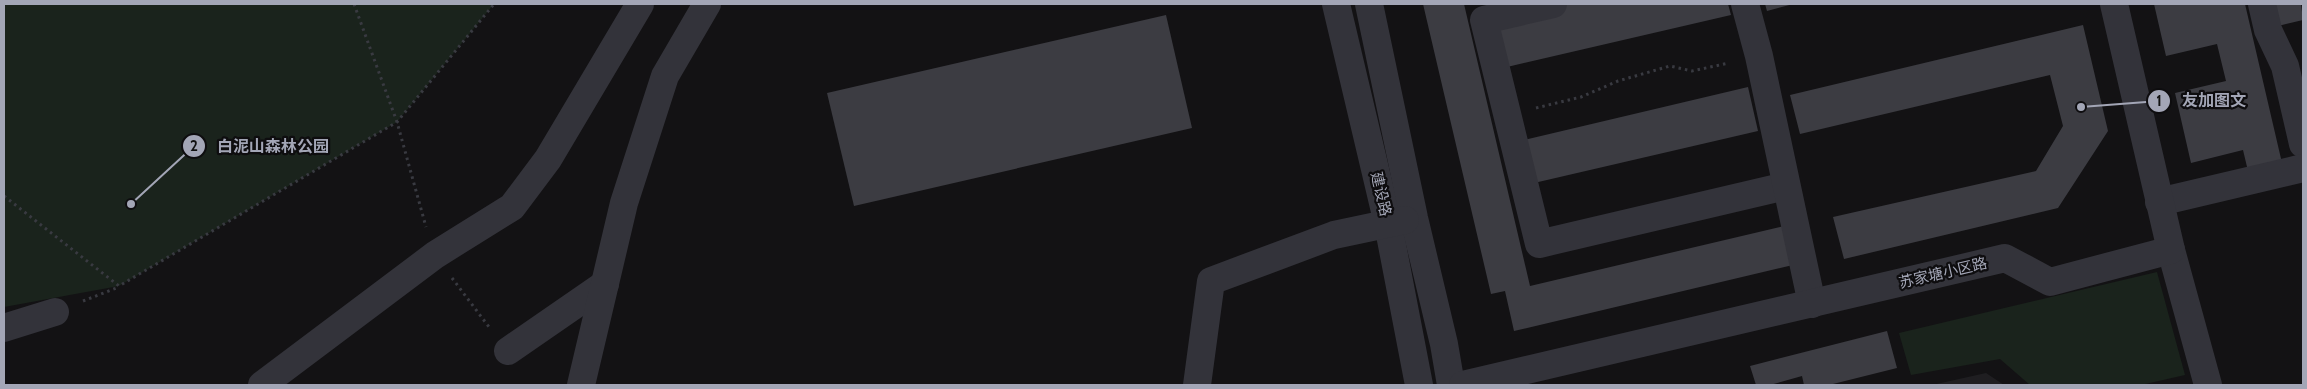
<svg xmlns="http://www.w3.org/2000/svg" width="2307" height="389" viewBox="0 0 2307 389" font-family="Cabin,'Noto Sans SC',sans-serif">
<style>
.built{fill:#1f1e21}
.green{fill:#1a231c}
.building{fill:#3c3c42}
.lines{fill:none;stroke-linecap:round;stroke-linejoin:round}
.path{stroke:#393a41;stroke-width:3;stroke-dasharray:2.5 4;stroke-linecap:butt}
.minor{stroke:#33333a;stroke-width:28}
.labels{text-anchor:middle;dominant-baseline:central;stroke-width:4.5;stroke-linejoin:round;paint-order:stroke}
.street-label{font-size:15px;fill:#a3a6b6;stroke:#0e0d0f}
.leader{fill:none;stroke:#a3a6b6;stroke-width:2}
.callout-dot{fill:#a3a6b6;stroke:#0e0d0f;stroke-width:2}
.mark-label{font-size:15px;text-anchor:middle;font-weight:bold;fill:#111}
.callout-label{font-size:16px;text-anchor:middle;font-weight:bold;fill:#a3a6b6;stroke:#0e0d0f;stroke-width:4.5;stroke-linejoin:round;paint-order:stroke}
</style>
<rect width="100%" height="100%" fill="#131214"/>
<polygon class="built" points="1986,373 2004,385 1932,385"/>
<g class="green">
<polygon points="4,4 494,4 397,122 119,286 4,307"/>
<polygon points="2157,272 2185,375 2141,385 2030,385 2000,359 1911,375 1899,333"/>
</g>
<g class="building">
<polygon points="1423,4 1464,4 1530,286 1784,226 1793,265 1514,331 1505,291 1491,294"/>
<polygon points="1566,4 1728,4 1731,15 1507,67 1496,20"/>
<polygon points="1765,4 1793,4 1767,11"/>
<polygon points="2154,4 2245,4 2282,163 2248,171 2243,150 2191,163 2175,93 2226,81 2217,44 2166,56"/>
<polygon points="2268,4 2301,4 2303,20 2274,27"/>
<polygon points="1166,15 1192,128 854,206 827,93"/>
<polygon points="2083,25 2108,131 2058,208 1844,259 1833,217 2036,171 2063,126 2050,75 1800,134 1790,95"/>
<polygon points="1748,87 1758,131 1534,183 1524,140"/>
<polygon points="1887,331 1897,368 1829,385 1804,385 1802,376 1770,385 1756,385 1750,366"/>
</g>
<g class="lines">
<g class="path">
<polyline points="354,4 397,122 426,227"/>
<polyline points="1536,108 1581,97 1618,81 1670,66 1692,71 1729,63"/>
<polyline points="4,196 119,286 397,122 494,4"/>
<polyline points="452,278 489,327"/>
<polyline points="83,301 119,287"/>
</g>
<g class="minor">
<polyline points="1336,4 1388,224 1419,385"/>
<polyline points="1369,4 1414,218 1444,344 1451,385"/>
<polyline points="1553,4 1484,20 1539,244 1786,186"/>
<polyline points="1745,4 1759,56 1812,304"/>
<polyline points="2262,4 2268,30 2285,66 2303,144"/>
<polyline points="2159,202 2303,168"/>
<polyline points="2171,250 2208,385"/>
<polyline points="4,328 55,312"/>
<polyline points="508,351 605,284"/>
<polyline points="262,385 435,255 512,207 548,159 640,4"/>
<polyline points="581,385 624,203 665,76 707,4"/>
<polyline points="1197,385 1211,281 1334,235 1405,220"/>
<polyline points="1463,385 2005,258 2050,282 2171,250 2114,4"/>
</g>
</g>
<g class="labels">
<g class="street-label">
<text transform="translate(1381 194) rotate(77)">建设路</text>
<text transform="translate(1943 273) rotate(-13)">苏家塘小区路</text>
</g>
</g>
<path class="leader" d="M2081 107L2159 101M131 204L194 146"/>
<g class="callout-dot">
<circle cx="2081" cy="107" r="5"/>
<circle cx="131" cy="204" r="5"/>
<circle cx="2159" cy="101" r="12"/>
<circle cx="194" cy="146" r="12"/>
</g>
<g class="mark-label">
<text x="2159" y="106">1</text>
<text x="194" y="151">2</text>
</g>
<g class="callout-label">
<text x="2214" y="106">友加图文</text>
<text x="273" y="152">白泥山森林公园</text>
</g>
<rect width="2307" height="389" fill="none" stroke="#a3a6b6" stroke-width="10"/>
</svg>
